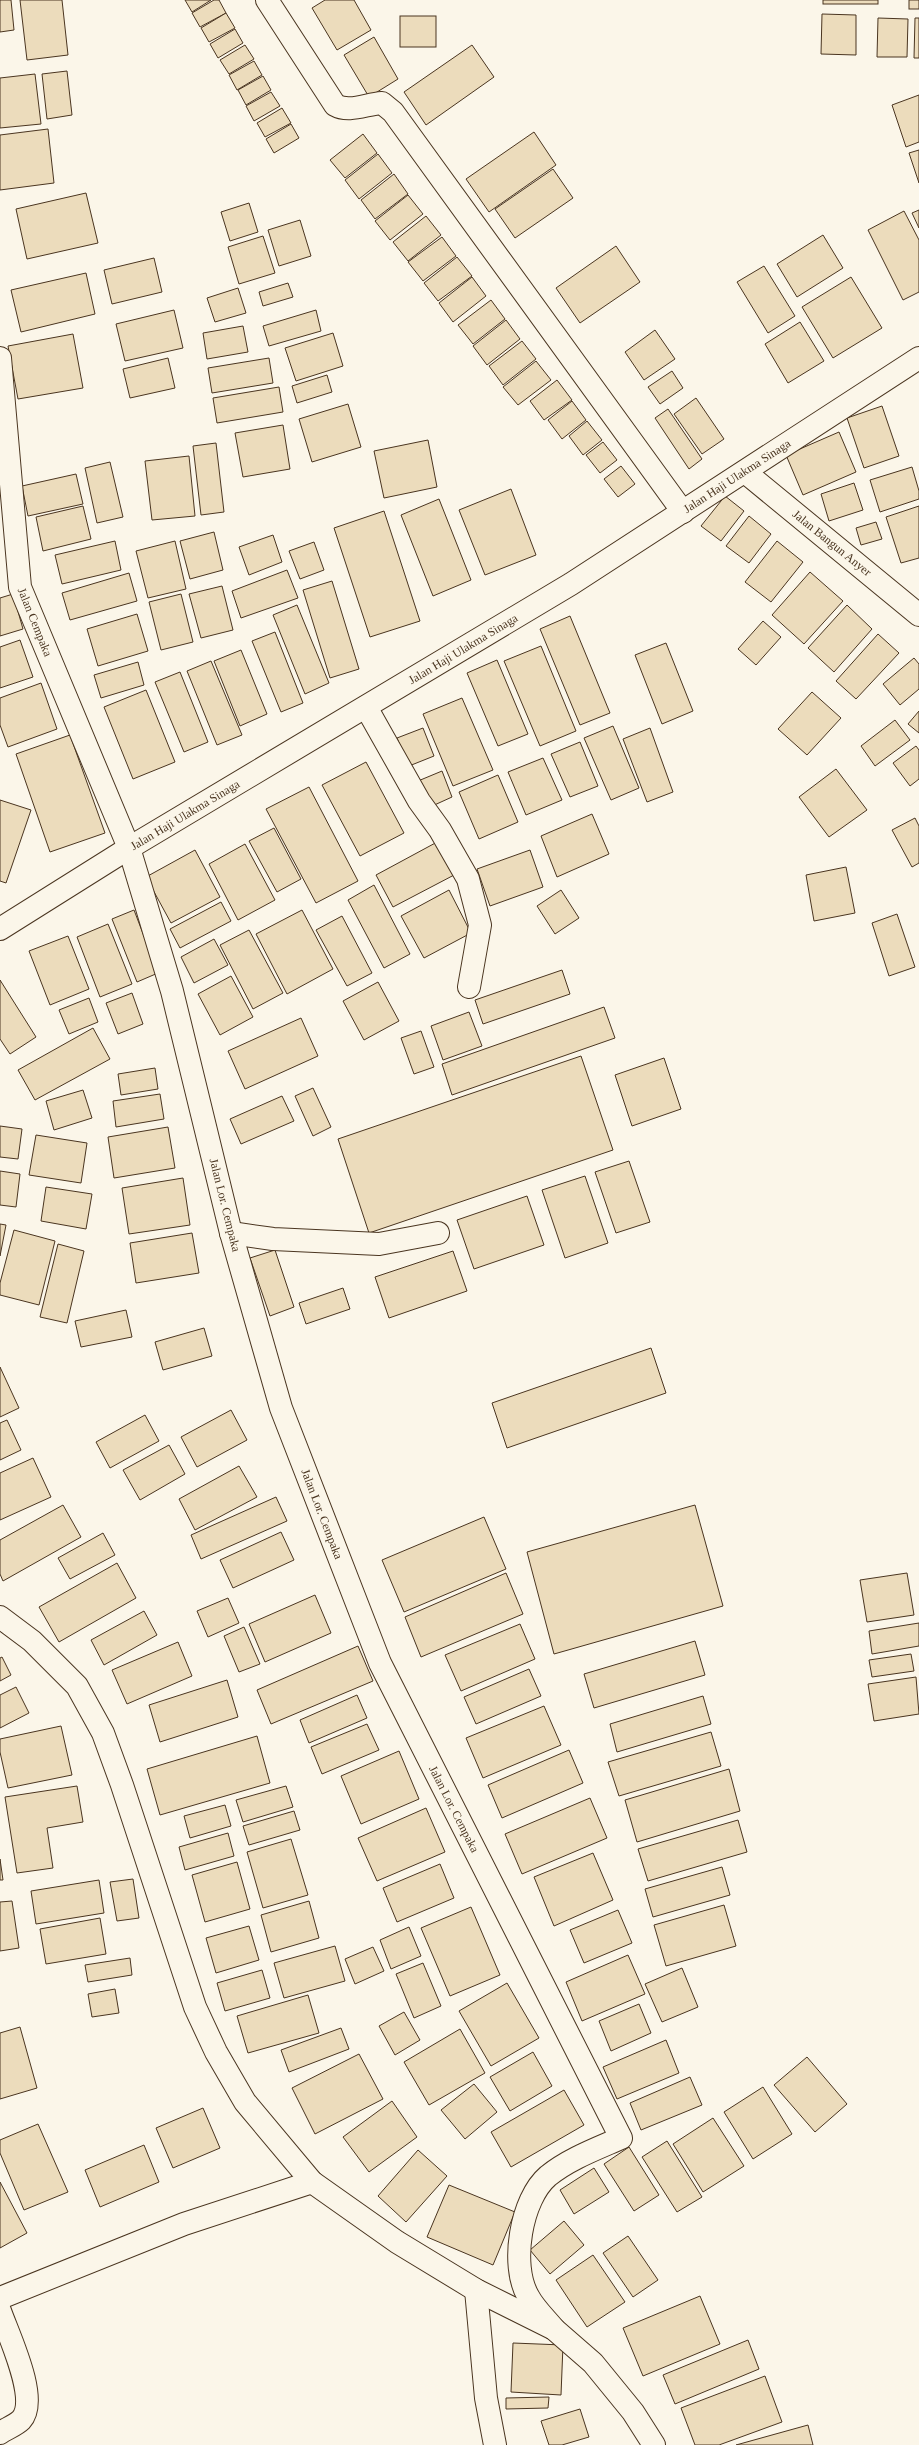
<svg xmlns="http://www.w3.org/2000/svg" width="919" height="2445" viewBox="0 0 919 2445" font-family="'Times New Roman',serif">
<style>
.building{fill:#ecdcbc;stroke:#4a3520}
.lines{fill:none;stroke-linecap:round;stroke-linejoin:round}
.street-casing{stroke:#4a3520;stroke-width:24}
.primary-casing{stroke:#4a3520;stroke-width:24}
.street{stroke:#fbf6e9;stroke-width:22}
.primary{stroke:#fbf6e9;stroke-width:22}
.labels{text-anchor:middle;dominant-baseline:central;stroke-width:3;stroke-linejoin:round;paint-order:stroke}
.street-label{font-size:12px;fill:#4a3520;stroke:#fbf6e9}
</style>
<rect width="100%" height="100%" fill="#fbf6e9"/>
<g class="building">
<polygon points="0,0 11,0 14,30 0,32"/>
<polygon points="20,0 62,0 68,55 27,60"/>
<polygon points="185,0 211,0 192,12"/>
<polygon points="214,0 219,0 226,13 200,27 192,13"/>
<polygon points="325,0 354,0 371,30 337,50 312,8"/>
<rect x="823" y="0" width="55" height="4"/>
<rect x="909" y="0" width="10" height="9"/>
<polygon points="226,13 235,28 209,42 201,28"/>
<polygon points="822,14 856,15 856,55 821,54"/>
<rect x="400" y="16" width="36" height="31"/>
<polygon points="878,18 908,19 907,57 877,57"/>
<polygon points="915,18 919,18 919,58 914,58"/>
<polygon points="235,29 243,43 218,58 210,44"/>
<polygon points="374,37 398,79 369,97 344,55"/>
<polygon points="245,45 254,59 229,74 220,60"/>
<polygon points="472,45 494,77 426,125 404,92"/>
<polygon points="254,61 262,75 237,90 229,75"/>
<polygon points="67,71 72,115 47,119 42,74"/>
<polygon points="35,74 41,124 0,128 0,78"/>
<polygon points="263,76 271,90 246,105 238,90"/>
<polygon points="271,92 280,106 254,121 246,106"/>
<polygon points="919,95 919,142 906,147 892,105"/>
<polygon points="282,108 291,123 265,137 257,123"/>
<polygon points="291,124 299,138 274,153 266,139"/>
<polygon points="48,129 54,183 0,190 0,135"/>
<polygon points="534,132 556,165 489,212 466,179"/>
<polygon points="363,134 377,153 345,178 330,160"/>
<polygon points="919,150 919,183 909,153"/>
<polygon points="378,154 392,173 359,199 345,180"/>
<polygon points="553,169 573,198 515,238 495,209"/>
<polygon points="394,174 408,194 375,219 361,200"/>
<polygon points="86,193 98,243 27,259 16,209"/>
<polygon points="408,195 423,214 390,240 375,221"/>
<polygon points="249,203 258,232 230,241 221,212"/>
<polygon points="919,210 919,228 912,213"/>
<polygon points="904,211 919,240 919,292 903,300 868,230"/>
<polygon points="426,216 441,235 408,261 393,242"/>
<polygon points="300,220 311,256 279,266 268,230"/>
<polygon points="823,235 843,268 797,297 777,264"/>
<polygon points="263,236 275,273 239,284 228,247"/>
<polygon points="442,237 456,256 423,281 408,262"/>
<polygon points="616,246 640,282 580,323 556,288"/>
<polygon points="457,257 472,276 438,301 424,283"/>
<polygon points="154,258 162,292 112,304 104,270"/>
<polygon points="764,266 795,316 768,333 737,282"/>
<polygon points="86,273 95,314 21,332 11,290"/>
<polygon points="472,277 486,296 453,322 439,303"/>
<polygon points="851,277 882,328 833,358 802,307"/>
<polygon points="288,283 293,297 263,306 259,292"/>
<polygon points="238,288 246,313 215,322 207,298"/>
<polygon points="491,300 505,319 473,344 458,325"/>
<polygon points="174,310 183,348 125,361 116,324"/>
<polygon points="316,310 321,331 269,346 263,326"/>
<polygon points="506,320 520,339 487,365 473,346"/>
<polygon points="800,322 824,361 788,383 765,344"/>
<polygon points="243,326 248,352 207,359 203,333"/>
<polygon points="655,330 675,359 644,380 625,352"/>
<polygon points="333,333 343,366 296,381 285,348"/>
<polygon points="73,334 83,388 18,399 8,346"/>
<polygon points="522,341 536,359 503,385 489,366"/>
<polygon points="168,358 175,388 130,398 123,369"/>
<polygon points="269,358 273,383 212,393 208,368"/>
<polygon points="536,361 551,380 518,405 503,387"/>
<polygon points="672,371 683,388 660,404 648,387"/>
<polygon points="327,375 332,392 297,403 292,386"/>
<polygon points="557,380 572,400 544,420 530,401"/>
<polygon points="279,387 283,412 217,423 213,398"/>
<polygon points="696,398 724,439 702,454 674,414"/>
<polygon points="572,401 586,420 562,439 548,420"/>
<polygon points="348,404 361,447 312,462 299,419"/>
<polygon points="882,406 899,456 864,468 847,418"/>
<polygon points="668,409 702,459 689,469 655,418"/>
<polygon points="587,421 602,440 583,455 569,436"/>
<polygon points="283,425 290,469 243,477 235,433"/>
<polygon points="839,432 856,472 803,495 786,455"/>
<polygon points="428,440 437,487 384,498 374,451"/>
<polygon points="603,442 617,460 600,473 586,455"/>
<polygon points="216,443 224,512 201,515 193,446"/>
<polygon points="189,456 195,516 152,520 145,461"/>
<polygon points="110,462 123,517 97,523 85,468"/>
<polygon points="621,466 635,484 618,497 604,479"/>
<polygon points="912,467 919,491 919,499 880,512 870,480"/>
<polygon points="76,474 83,504 28,516 22,486"/>
<polygon points="854,483 863,510 829,521 821,494"/>
<polygon points="511,489 536,555 485,575 459,510"/>
<polygon points="725,496 744,511 721,541 701,526"/>
<polygon points="439,499 471,580 433,596 401,515"/>
<polygon points="83,506 91,539 43,551 36,517"/>
<polygon points="919,506 919,558 901,563 886,517"/>
<polygon points="384,511 420,621 370,637 334,528"/>
<polygon points="749,516 771,534 749,563 726,546"/>
<polygon points="876,522 882,539 861,545 856,528"/>
<polygon points="214,532 223,570 190,579 180,541"/>
<polygon points="273,535 282,562 249,575 239,547"/>
<polygon points="115,541 121,570 62,584 55,555"/>
<polygon points="175,541 186,589 148,598 136,551"/>
<polygon points="777,541 803,562 771,602 745,582"/>
<polygon points="314,542 324,570 300,579 289,551"/>
<polygon points="287,570 298,598 241,618 232,591"/>
<polygon points="810,572 843,601 804,644 772,615"/>
<polygon points="129,573 137,601 70,620 62,593"/>
<polygon points="332,581 359,669 330,678 303,590"/>
<polygon points="222,586 233,630 201,638 189,594"/>
<polygon points="13,594 23,629 0,636 0,598"/>
<polygon points="181,594 193,642 161,650 149,602"/>
<polygon points="297,605 329,683 305,694 273,615"/>
<polygon points="847,605 872,629 834,672 808,648"/>
<polygon points="137,614 148,651 98,666 87,629"/>
<polygon points="570,616 610,713 580,725 540,629"/>
<polygon points="763,621 781,637 756,665 738,649"/>
<polygon points="275,632 303,703 281,712 252,641"/>
<polygon points="878,634 899,653 856,699 836,681"/>
<polygon points="20,640 33,677 0,688 0,647"/>
<polygon points="666,643 693,711 662,724 635,655"/>
<polygon points="541,646 576,731 540,746 504,661"/>
<polygon points="241,650 267,714 240,726 214,661"/>
<polygon points="914,658 919,664 919,689 900,705 883,684"/>
<polygon points="497,660 528,734 498,746 467,673"/>
<polygon points="211,661 242,735 217,745 187,671"/>
<polygon points="138,662 144,685 101,698 94,675"/>
<polygon points="180,672 208,742 184,752 155,682"/>
<polygon points="41,683 57,729 8,747 0,725 0,698"/>
<polygon points="146,690 175,762 133,779 104,707"/>
<polygon points="812,692 841,718 807,755 778,729"/>
<polygon points="462,698 493,770 453,786 423,714"/>
<polygon points="919,711 919,733 908,724"/>
<polygon points="895,720 910,740 875,766 861,746"/>
<polygon points="613,726 639,788 611,800 584,738"/>
<polygon points="423,728 434,756 409,766 397,738"/>
<polygon points="650,728 673,792 647,802 623,739"/>
<polygon points="70,735 105,833 50,852 16,754"/>
<polygon points="580,742 598,786 570,797 551,754"/>
<polygon points="916,746 919,750 919,779 910,786 893,763"/>
<polygon points="543,758 562,800 526,815 508,772"/>
<polygon points="366,762 404,833 360,856 322,785"/>
<polygon points="836,769 867,810 829,837 799,797"/>
<polygon points="442,771 452,797 430,807 418,781"/>
<polygon points="498,775 518,822 479,839 459,792"/>
<polygon points="309,787 358,881 316,903 266,809"/>
<polygon points="0,800 31,810 6,883 0,881"/>
<polygon points="592,814 609,854 557,877 541,836"/>
<polygon points="915,818 919,826 919,863 912,867 892,830"/>
<polygon points="274,828 301,879 277,892 249,841"/>
<polygon points="439,841 456,874 393,907 376,875"/>
<polygon points="245,844 275,900 238,920 209,864"/>
<polygon points="195,850 220,897 171,923 146,877"/>
<polygon points="530,850 543,887 490,906 477,869"/>
<polygon points="846,867 855,913 814,921 806,875"/>
<polygon points="374,885 410,954 384,968 348,900"/>
<polygon points="449,890 471,933 424,958 401,916"/>
<polygon points="561,890 579,918 555,934 537,906"/>
<polygon points="221,902 231,921 180,948 170,929"/>
<polygon points="134,910 158,973 137,982 112,919"/>
<polygon points="302,910 333,969 287,994 256,934"/>
<polygon points="897,914 915,967 889,976 872,923"/>
<polygon points="342,916 372,973 347,986 316,930"/>
<polygon points="108,924 132,984 100,997 77,937"/>
<polygon points="249,930 283,993 253,1009 220,945"/>
<polygon points="68,936 89,989 50,1005 29,951"/>
<polygon points="214,939 228,965 194,983 181,957"/>
<polygon points="562,970 570,994 483,1024 475,1000"/>
<polygon points="231,976 253,1017 220,1035 198,994"/>
<polygon points="0,980 36,1037 10,1054 0,1039"/>
<polygon points="378,982 399,1021 364,1040 343,1001"/>
<polygon points="132,993 143,1024 118,1034 106,1003"/>
<polygon points="89,998 98,1022 69,1034 59,1010"/>
<polygon points="604,1007 615,1038 452,1095 442,1064"/>
<polygon points="469,1012 482,1046 443,1060 431,1026"/>
<polygon points="301,1018 318,1056 245,1089 228,1051"/>
<polygon points="93,1028 110,1059 35,1100 18,1070"/>
<polygon points="421,1031 434,1067 414,1074 401,1038"/>
<polygon points="581,1056 613,1150 369,1233 338,1139"/>
<polygon points="664,1058 681,1109 632,1126 615,1075"/>
<polygon points="155,1068 158,1089 121,1095 118,1074"/>
<polygon points="313,1088 331,1127 313,1136 295,1096"/>
<polygon points="83,1090 92,1118 54,1130 46,1101"/>
<polygon points="160,1094 164,1119 116,1127 113,1101"/>
<polygon points="282,1096 294,1121 241,1144 230,1119"/>
<polygon points="0,1126 22,1129 18,1159 0,1157"/>
<polygon points="168,1127 175,1168 114,1178 108,1137"/>
<polygon points="36,1135 87,1143 81,1183 29,1175"/>
<polygon points="629,1161 650,1222 616,1233 595,1172"/>
<polygon points="0,1171 20,1174 16,1207 0,1205"/>
<polygon points="585,1176 608,1243 565,1258 542,1190"/>
<polygon points="183,1178 190,1225 129,1234 122,1188"/>
<polygon points="46,1187 92,1194 86,1229 41,1221"/>
<polygon points="527,1196 544,1245 474,1269 457,1220"/>
<polygon points="0,1224 6,1225 0,1256"/>
<polygon points="14,1230 55,1241 39,1305 0,1295 0,1283"/>
<polygon points="192,1233 199,1273 136,1283 130,1243"/>
<polygon points="58,1244 84,1251 67,1323 40,1317"/>
<polygon points="275,1250 294,1307 270,1316 250,1258"/>
<polygon points="453,1251 467,1291 389,1318 375,1277"/>
<polygon points="343,1288 350,1309 306,1324 299,1303"/>
<polygon points="126,1310 132,1337 81,1347 75,1321"/>
<polygon points="204,1328 212,1356 163,1370 155,1342"/>
<polygon points="651,1348 666,1393 507,1448 492,1403"/>
<polygon points="0,1367 19,1408 0,1417"/>
<polygon points="231,1410 247,1440 197,1467 181,1437"/>
<polygon points="145,1415 159,1441 110,1468 96,1442"/>
<polygon points="7,1420 21,1450 0,1460 0,1423"/>
<polygon points="169,1445 185,1474 140,1500 123,1470"/>
<polygon points="33,1458 51,1497 0,1520 0,1473"/>
<polygon points="239,1466 257,1497 195,1530 179,1499"/>
<polygon points="276,1497 287,1521 201,1559 191,1535"/>
<polygon points="63,1505 81,1537 3,1581 0,1574 0,1540"/>
<polygon points="695,1505 723,1606 554,1654 527,1552"/>
<polygon points="484,1517 506,1569 404,1612 382,1560"/>
<polygon points="281,1532 294,1560 233,1588 220,1560"/>
<polygon points="103,1533 115,1555 70,1579 58,1558"/>
<polygon points="117,1563 136,1598 59,1642 39,1607"/>
<polygon points="506,1573 523,1614 421,1657 405,1617"/>
<polygon points="907,1573 914,1615 867,1622 860,1580"/>
<polygon points="315,1595 331,1633 265,1662 249,1624"/>
<polygon points="228,1598 239,1623 208,1637 197,1611"/>
<polygon points="144,1611 157,1635 104,1665 91,1640"/>
<polygon points="919,1623 919,1646 872,1654 869,1631"/>
<polygon points="520,1624 535,1659 461,1691 445,1655"/>
<polygon points="244,1627 260,1664 239,1672 224,1636"/>
<polygon points="695,1641 705,1675 594,1708 584,1674"/>
<polygon points="178,1642 192,1676 127,1704 112,1670"/>
<polygon points="358,1646 373,1681 271,1724 257,1690"/>
<polygon points="911,1654 914,1671 872,1677 869,1660"/>
<polygon points="2,1657 11,1675 0,1681 0,1658"/>
<polygon points="529,1669 541,1696 476,1724 464,1697"/>
<polygon points="916,1677 919,1714 874,1721 868,1684"/>
<polygon points="227,1680 238,1717 160,1742 149,1705"/>
<polygon points="16,1687 29,1713 0,1728 0,1695"/>
<polygon points="357,1695 367,1718 309,1743 300,1720"/>
<polygon points="703,1696 711,1724 617,1752 610,1724"/>
<polygon points="544,1706 561,1745 483,1778 466,1738"/>
<polygon points="367,1724 379,1750 322,1774 311,1747"/>
<polygon points="61,1726 72,1775 8,1788 0,1752 0,1739"/>
<polygon points="711,1732 721,1766 619,1796 608,1762"/>
<polygon points="257,1736 270,1783 160,1815 147,1769"/>
<polygon points="569,1750 583,1783 502,1818 488,1785"/>
<polygon points="399,1751 419,1799 361,1824 341,1776"/>
<polygon points="729,1769 740,1811 637,1842 625,1800"/>
<polygon points="77,1786 83,1822 47,1828 53,1868 17,1873 5,1797"/>
<polygon points="286,1786 293,1807 243,1822 236,1800"/>
<polygon points="590,1798 607,1838 522,1874 505,1834"/>
<polygon points="225,1805 231,1826 190,1838 184,1816"/>
<polygon points="426,1808 445,1852 377,1881 358,1838"/>
<polygon points="294,1811 300,1830 249,1845 243,1826"/>
<polygon points="738,1820 747,1852 648,1881 638,1849"/>
<polygon points="228,1833 234,1856 185,1870 179,1847"/>
<polygon points="291,1839 308,1895 263,1908 247,1852"/>
<polygon points="593,1853 613,1900 554,1926 534,1877"/>
<polygon points="0,1859 3,1880 0,1880"/>
<polygon points="237,1862 250,1909 205,1922 192,1875"/>
<polygon points="440,1864 454,1898 397,1922 383,1888"/>
<polygon points="722,1867 730,1895 653,1917 645,1889"/>
<polygon points="133,1879 139,1918 117,1921 110,1882"/>
<polygon points="99,1880 104,1913 36,1924 31,1891"/>
<polygon points="12,1901 19,1948 0,1951 0,1902"/>
<polygon points="309,1901 319,1938 271,1952 261,1915"/>
<polygon points="724,1905 736,1946 666,1966 654,1925"/>
<polygon points="471,1907 500,1975 450,1996 421,1928"/>
<polygon points="618,1910 632,1943 584,1963 570,1930"/>
<polygon points="100,1918 106,1954 46,1964 40,1929"/>
<polygon points="249,1926 259,1960 216,1973 206,1938"/>
<polygon points="409,1927 421,1956 391,1969 380,1940"/>
<polygon points="335,1946 345,1981 284,1998 274,1963"/>
<polygon points="373,1947 384,1971 355,1984 345,1959"/>
<polygon points="628,1955 645,1994 582,2021 566,1982"/>
<polygon points="130,1958 132,1975 88,1982 85,1965"/>
<polygon points="423,1963 441,2006 414,2018 396,1974"/>
<polygon points="682,1968 698,2007 662,2022 645,1984"/>
<polygon points="262,1970 270,1998 225,2011 217,1983"/>
<polygon points="507,1983 539,2038 491,2066 459,2011"/>
<polygon points="115,1989 119,2013 92,2017 88,1994"/>
<polygon points="308,1995 319,2033 248,2053 237,2016"/>
<polygon points="639,2004 651,2033 611,2051 599,2021"/>
<polygon points="404,2012 420,2040 395,2055 379,2026"/>
<polygon points="20,2027 37,2088 0,2099 0,2033"/>
<polygon points="341,2028 349,2049 289,2072 281,2050"/>
<polygon points="460,2029 485,2073 429,2105 404,2062"/>
<polygon points="666,2040 679,2073 617,2099 603,2067"/>
<polygon points="533,2052 552,2086 510,2111 490,2077"/>
<polygon points="359,2054 383,2099 315,2134 292,2088"/>
<polygon points="807,2057 847,2104 815,2132 774,2085"/>
<polygon points="690,2077 702,2105 641,2130 630,2103"/>
<polygon points="474,2084 497,2112 465,2139 441,2110"/>
<polygon points="763,2087 792,2134 753,2159 724,2112"/>
<polygon points="564,2090 584,2125 511,2167 491,2132"/>
<polygon points="392,2101 417,2137 369,2172 343,2137"/>
<polygon points="203,2108 220,2148 173,2168 156,2128"/>
<polygon points="713,2118 744,2166 703,2192 673,2144"/>
<polygon points="38,2124 68,2192 24,2210 0,2153 0,2140"/>
<polygon points="667,2141 702,2197 677,2212 642,2157"/>
<polygon points="144,2145 159,2182 100,2207 85,2170"/>
<polygon points="629,2147 659,2195 634,2211 604,2164"/>
<polygon points="418,2150 447,2176 406,2222 378,2196"/>
<polygon points="594,2168 609,2192 574,2214 560,2190"/>
<polygon points="0,2182 27,2233 0,2248"/>
<polygon points="449,2185 515,2212 493,2265 427,2237"/>
<polygon points="564,2221 584,2245 550,2274 530,2250"/>
<polygon points="628,2236 658,2280 633,2297 603,2253"/>
<polygon points="593,2255 625,2302 587,2327 556,2280"/>
<polygon points="700,2296 720,2344 643,2376 623,2328"/>
<polygon points="748,2340 759,2369 675,2404 663,2375"/>
<polygon points="513,2343 563,2345 561,2395 511,2392"/>
<polygon points="765,2376 782,2422 719,2445 695,2445 681,2408"/>
<polygon points="549,2397 548,2408 506,2409 506,2398"/>
<polygon points="580,2409 589,2437 562,2445 549,2445 541,2421"/>
<polygon points="808,2425 813,2445 736,2445"/>
</g>
<g class="lines">
<g class="street-casing">
<g id="street">
<path d="M267,0L335,105C349,113 366,104 382,103L393,112L683,512"/>
<path d="M0,358L20,587L129,848L172,991L231,1233L281,1408L380,1663L621,2138C596,2149 569,2159 548,2176C521,2199 510,2265 528,2296C534,2308 546,2319 554,2329"/>
<polyline points="745,472 919,615"/>
<polyline points="366,707 419,801 440,830 468,879 480,925 469,987"/>
<polyline points="231,1233 273,1239 379,1244 438,1233"/>
<polyline points="0,1617 32,1641 77,1686 103,1733 122,1785 195,2007 216,2052 245,2102 312,2182 397,2242 476,2290 554,2329 593,2363 633,2412 654,2445"/>
<polyline points="476,2290 486,2398 495,2445"/>
<polyline points="0,2298 184,2224 312,2182"/>
<path d="M0,2311C8,2334 40,2400 21,2420C16,2425 6,2429 0,2433"/>
</g>
</g>
<g class="primary-casing">
<polyline id="primary" points="0,929 129,848 571,584 919,358"/>
</g>
<use href="#street" class="street"/>
<use href="#primary" class="primary"/>
</g>
<g class="labels">
<g class="street-label">
<text transform="translate(737 476) rotate(-33)">Jalan Haji Ulakma Sinaga</text>
<text transform="translate(832 543) rotate(39)">Jalan Bangun Anyer</text>
<text transform="translate(35 622) rotate(68)">Jalan Cempaka</text>
<text transform="translate(463 649) rotate(-31)">Jalan Haji Ulakma Sinaga</text>
<text transform="translate(185 815) rotate(-31)">Jalan Haji Ulakma Sinaga</text>
<text transform="translate(225 1205) rotate(76)">Jalan Lor. Cempaka</text>
<text transform="translate(322 1514) rotate(69)">Jalan Lor. Cempaka</text>
<text transform="translate(454 1809) rotate(63)">Jalan Lor. Cempaka</text>
</g>
</g>
</svg>
